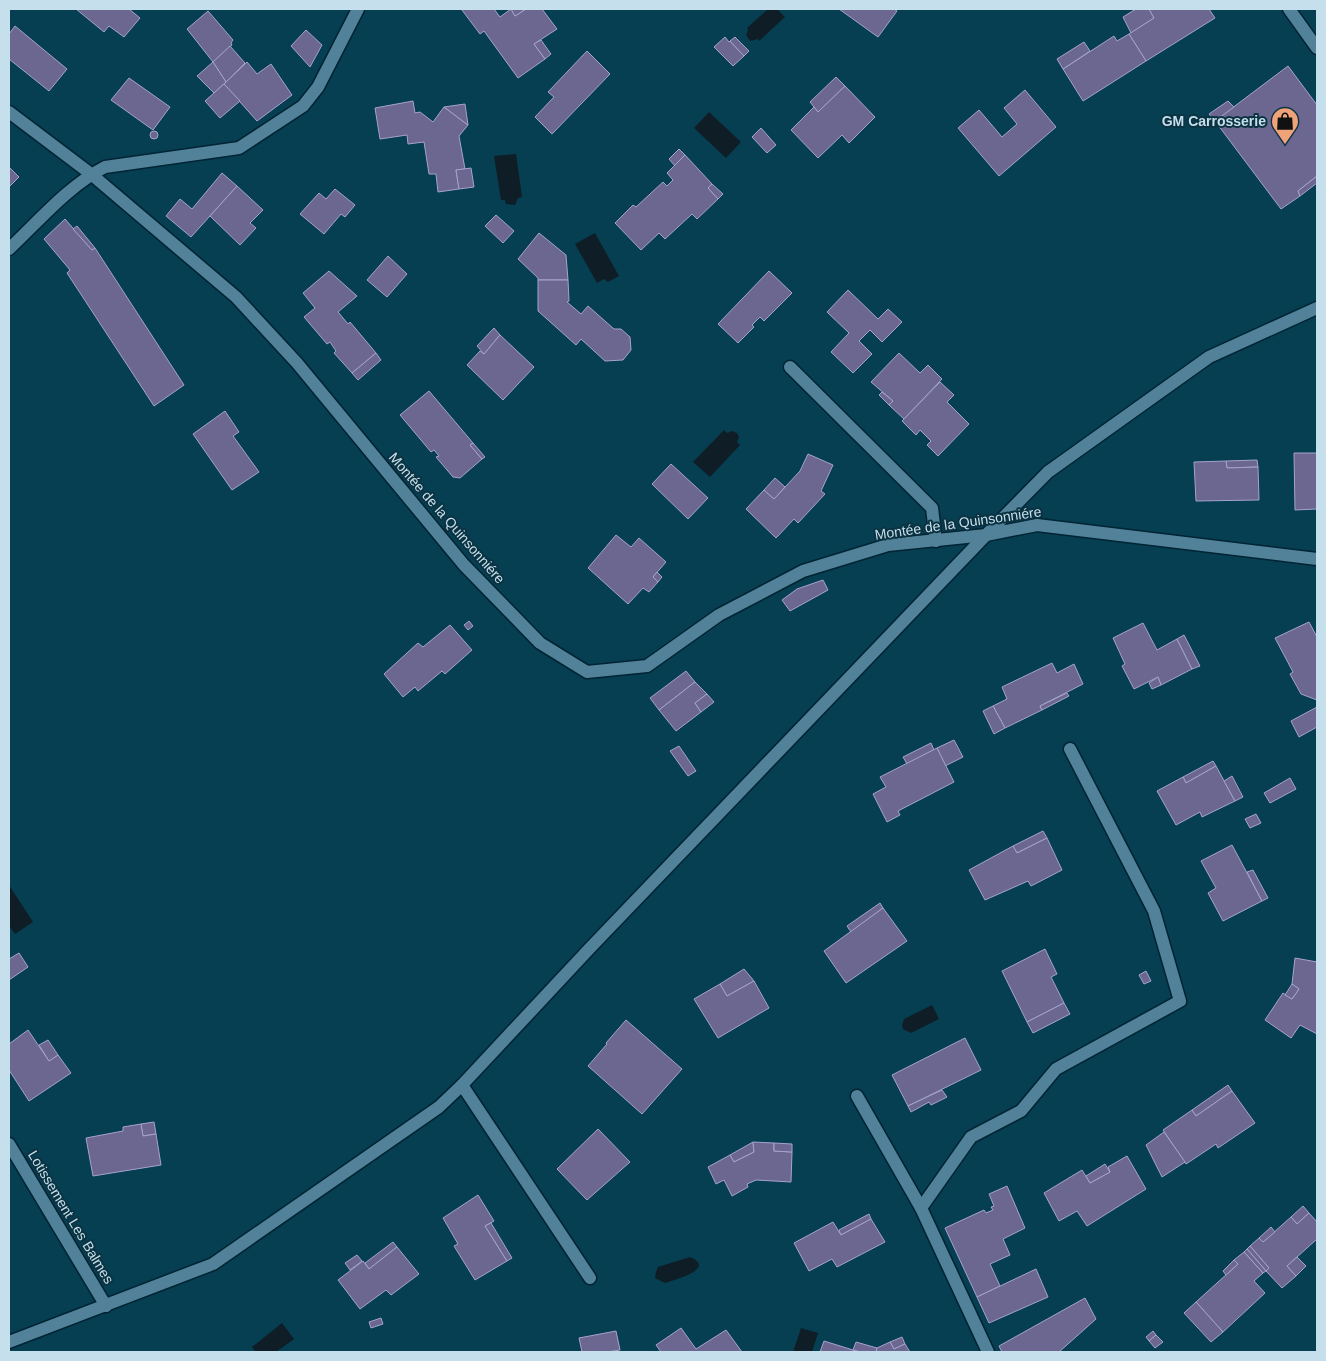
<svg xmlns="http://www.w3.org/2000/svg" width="1326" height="1361" viewBox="0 0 1326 1361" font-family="Helvetica,sans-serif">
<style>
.water{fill:#0f1e26}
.building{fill:#6c6790;stroke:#a6a3cf}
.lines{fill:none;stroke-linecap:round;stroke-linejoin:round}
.service-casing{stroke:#002433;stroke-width:15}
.minor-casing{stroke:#002433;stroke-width:15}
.secondary-casing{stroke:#002433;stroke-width:15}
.service{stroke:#518299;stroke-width:12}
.minor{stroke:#518299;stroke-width:12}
.secondary{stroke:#518299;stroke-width:12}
.labels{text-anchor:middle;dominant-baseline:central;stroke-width:4;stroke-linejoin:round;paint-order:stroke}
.poi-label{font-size:14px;font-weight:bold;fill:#c6dfec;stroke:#0c3342;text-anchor:end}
.street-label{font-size:14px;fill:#c6dfec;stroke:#0c3342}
</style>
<rect width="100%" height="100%" fill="#063e52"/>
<g class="water">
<polygon points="768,9 777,9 785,17 759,41 758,39 750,41 746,35 748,30 747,28"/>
<polygon points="709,112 741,142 726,158 694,128"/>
<polygon points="516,154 522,197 518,198 515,205 506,204 505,200 501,200 494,156"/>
<polygon points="595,233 619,276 608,282 604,279 597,283 575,244"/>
<polygon points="724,430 727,433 732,431 737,433 739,437 737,442 740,445 710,477 693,462"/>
<polygon points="9,885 33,922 15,934 9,926"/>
<polygon points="932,1005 939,1019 911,1033 903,1029 902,1025 904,1019"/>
<path d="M690,1257C718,1269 673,1280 665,1283L655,1278L656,1272L658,1267Z"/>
<polygon points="282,1323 294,1339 276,1352 256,1352 252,1347"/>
<polygon points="801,1328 818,1333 812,1352 793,1352"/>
</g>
<g class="building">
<polygon points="76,9 129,9 140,18 124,37 109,26 104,32"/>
<polygon points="465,9 494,9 500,17 511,9 515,16 526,9 542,9 557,29 534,44 545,59 518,78 484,31 480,34 462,10"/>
<polygon points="511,9 526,9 515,16"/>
<polygon points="839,9 894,9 897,11 878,37"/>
<polygon points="1136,9 1149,9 1154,18 1131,33 1123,17"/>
<polygon points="1149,9 1209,9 1215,18 1146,61 1129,34 1154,18"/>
<polygon points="208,11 233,40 231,43 232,45 213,62 187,29"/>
<polygon points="15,26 67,69 49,91 9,59 9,34"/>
<polygon points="306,30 322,45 310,67 291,46"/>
<polygon points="1129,34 1146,61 1083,101 1063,69 1114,36 1117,41"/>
<polygon points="725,37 729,42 730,41 744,56 733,66 714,47"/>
<polygon points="735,37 749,51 744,56 730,41"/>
<polygon points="541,40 551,54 545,59 534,44"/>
<polygon points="1084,42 1090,51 1063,69 1057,59"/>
<polygon points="230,46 245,63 226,82 213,62"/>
<polygon points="587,51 610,74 552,134 535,117 554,97 548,92"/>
<polygon points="213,62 226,82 214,93 197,76"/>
<polygon points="247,62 257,74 271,64 292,95 257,121 224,84"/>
<polygon points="1288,66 1317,105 1317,176 1298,191 1300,196 1281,209 1215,121"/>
<polygon points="836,77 845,86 818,112 810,102"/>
<polygon points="129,78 170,107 153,130 111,100"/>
<polygon points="224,84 240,101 220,118 205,101"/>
<polygon points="845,86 875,117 849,143 842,135 818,158 791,130 814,107 818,112"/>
<polygon points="1025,90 1056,127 999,176 958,128 979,110 1002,137 1017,124 1004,108"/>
<polygon points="413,101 415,113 420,112 433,122 444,107 468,125 459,136 465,169 456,170 459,189 438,192 436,174 429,174 424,142 408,144 407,135 380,139 375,108"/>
<polygon points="1228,101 1234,107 1215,121 1209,114"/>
<polygon points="465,104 468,125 444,107"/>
<polygon points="761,128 776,145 767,153 752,137"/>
<circle cx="154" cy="135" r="4"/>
<polygon points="679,149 685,155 675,166 669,159"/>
<polygon points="685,155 712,184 708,188 718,199 697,219 692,214 665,239 659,233 641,250 615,223 633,205 636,207 663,182 667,186 673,180 667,173"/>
<polygon points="9,167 19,177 9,187"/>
<polygon points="471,168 474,187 459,189 456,170"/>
<polygon points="222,173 237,186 191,237 166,216 180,199 192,209"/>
<polygon points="1317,176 1317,183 1300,196 1298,191"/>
<polygon points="712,184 723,194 718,199 708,188"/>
<polygon points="237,186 263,210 250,223 256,228 240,245 210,216"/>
<polygon points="335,189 355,205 345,217 341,214 324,234 300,214 319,193 326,199"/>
<polygon points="496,215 514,231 503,243 485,226"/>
<polygon points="65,219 92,250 95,248 184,385 154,406 67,273 70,270 44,239"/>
<polygon points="77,226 95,248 92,250 73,229"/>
<polygon points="539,233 566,255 568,280 538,280 538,278 518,259"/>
<polygon points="388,256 407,274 387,297 367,280"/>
<polygon points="329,271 357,296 338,312 348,324 350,322 376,353 352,373 334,353 336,351 330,342 327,344 304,317 315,308 303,293"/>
<polygon points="769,271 792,293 764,321 760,317 752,325 754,327 738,343 718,324"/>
<polygon points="538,280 568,280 569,301 567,302 581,314 588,306 614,329 621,329 630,337 631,350 623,360 605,361 581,339 576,345 538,311"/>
<polygon points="848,290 878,319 888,309 902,322 882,342 870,330 859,341 872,354 853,373 831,352 849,333 827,312"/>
<polygon points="494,328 500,335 484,354 477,346"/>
<polygon points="500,335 534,367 503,400 467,365 480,351 484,354"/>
<polygon points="376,353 381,360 358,380 352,373"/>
<polygon points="899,353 920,373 928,365 942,379 904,419 889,405 893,401 871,382"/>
<polygon points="940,382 954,395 947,402 969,424 938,456 927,445 931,441 920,430 916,435 902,421"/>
<polygon points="429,391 473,443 470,445 482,459 460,478 453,477 436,457 439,456 434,450 431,452 400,415"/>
<polygon points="882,392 893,401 889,405 879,395"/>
<polygon points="225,411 239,432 233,436 259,472 232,490 193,434"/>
<polygon points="473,443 485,457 482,459 470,445"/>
<polygon points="1294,453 1317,453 1317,509 1295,510"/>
<polygon points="808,454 833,465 821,491 825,494 798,523 794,519 776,538 746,509 764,490 774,499 800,471"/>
<polygon points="1257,460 1258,467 1227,468 1226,461"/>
<polygon points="1226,461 1227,468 1258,467 1259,500 1196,501 1194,462"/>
<polygon points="671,464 708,498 688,519 652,484"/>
<polygon points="775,478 785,487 774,499 764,490"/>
<polygon points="616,535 631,547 639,538 666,562 653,577 658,582 649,592 643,588 628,604 588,568"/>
<polygon points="657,572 662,577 658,582 653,577"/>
<polygon points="823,580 828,590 790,611 782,600 797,589"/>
<polygon points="469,621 473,626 468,630 464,625"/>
<polygon points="1309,622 1317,637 1317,700 1301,694 1290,674 1293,672 1275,638"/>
<polygon points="1143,623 1157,650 1177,639 1192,669 1161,685 1158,677 1134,689 1122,666 1125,664 1113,638"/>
<polygon points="450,625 472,650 445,674 442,671 418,691 415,687 403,697 384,674 418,643 423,647"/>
<polygon points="1184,635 1200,666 1192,669 1177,639"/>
<polygon points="1052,663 1057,673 1074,664 1083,684 1040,706 1042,710 1005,728 993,706 1007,699 1002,687"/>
<polygon points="686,671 695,682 659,710 650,698"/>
<polygon points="1158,677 1161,685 1152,689 1149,683"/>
<polygon points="695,682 707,694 695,703 701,712 676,731 659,710"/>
<polygon points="1067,693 1069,696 1042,710 1040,706"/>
<polygon points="707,694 714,702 701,712 695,703"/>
<polygon points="993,706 1005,728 994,734 983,711"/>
<polygon points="1317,707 1317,727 1299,737 1291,721"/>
<polygon points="954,740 963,757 945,766 937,748"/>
<polygon points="931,743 934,750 907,764 903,757"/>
<polygon points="679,746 696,771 688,776 670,751"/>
<polygon points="937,748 954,782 898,811 900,815 887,822 873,794 886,787 880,777"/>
<polygon points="1213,761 1216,766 1186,783 1183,777"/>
<polygon points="1216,766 1235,801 1202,817 1200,812 1176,825 1157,791 1183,777 1186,783"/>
<polygon points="1232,776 1243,797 1235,801 1224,781"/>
<polygon points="1290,778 1296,789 1270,803 1264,793"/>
<polygon points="1256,814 1261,823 1250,828 1245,819"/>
<polygon points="1043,831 1047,838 1017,853 1013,846"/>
<polygon points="1047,838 1062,870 1031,886 1028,881 985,900 969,870 1013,846 1017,853"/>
<polygon points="1232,845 1262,901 1223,921 1208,893 1216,888 1201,861"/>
<polygon points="1253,870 1268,898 1262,901 1247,872"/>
<polygon points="880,903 883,908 851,932 847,926"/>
<polygon points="883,908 907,941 846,983 824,951"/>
<polygon points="1045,949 1057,974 1051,977 1064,1003 1027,1022 1002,971"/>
<polygon points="19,953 28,967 9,980 9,959"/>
<polygon points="1295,958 1317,962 1317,1034 1300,1025 1291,1038 1265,1020 1283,993 1292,999 1299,989 1292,984"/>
<polygon points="744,969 754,981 727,996 720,984"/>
<polygon points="1146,971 1151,981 1144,984 1139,975"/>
<polygon points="754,981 769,1008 718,1038 694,999 720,984 727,996"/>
<polygon points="1292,984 1299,989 1292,999 1285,995"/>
<polygon points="1064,1003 1070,1014 1033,1033 1027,1022"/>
<polygon points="626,1020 682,1069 642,1114 588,1066 607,1044 606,1043"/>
<polygon points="28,1030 49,1061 58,1055 71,1073 29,1101 9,1070 9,1044"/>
<polygon points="965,1038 981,1070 908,1106 892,1075"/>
<polygon points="48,1040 58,1055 49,1061 39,1045"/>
<polygon points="1228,1085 1232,1091 1196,1116 1192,1110"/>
<polygon points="942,1090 947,1097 931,1105 929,1102 911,1112 908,1106"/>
<polygon points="1232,1091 1255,1123 1218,1148 1216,1144 1186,1164 1163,1130 1192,1110 1196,1116"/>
<polygon points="154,1122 156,1134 143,1136 141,1124"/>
<polygon points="141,1124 143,1136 156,1134 161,1165 93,1176 86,1138 123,1131 123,1127"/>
<polygon points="598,1129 630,1162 587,1200 557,1169"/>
<polygon points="1164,1132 1185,1162 1162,1177 1146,1145"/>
<polygon points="753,1142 754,1152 734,1162 730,1155"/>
<polygon points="753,1142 774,1143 774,1151 792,1152 791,1182 756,1180 747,1184 748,1187 732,1196 724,1180 716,1184 708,1167 730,1155 734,1162 754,1152"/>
<polygon points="774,1143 792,1144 792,1152 774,1151"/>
<polygon points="1127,1156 1146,1189 1087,1226 1077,1211 1059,1221 1044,1193 1082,1170 1090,1183 1110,1172 1108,1167"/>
<polygon points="1105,1164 1110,1172 1090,1183 1086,1176"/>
<polygon points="1007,1186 1025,1228 1003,1239 1010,1255 990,1264 1000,1286 977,1297 945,1228 984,1210 986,1213 993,1210 991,1207 994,1206 989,1194"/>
<polygon points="478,1195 494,1221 485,1226 507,1261 475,1280 454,1246 458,1244 443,1218"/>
<polygon points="1303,1206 1309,1213 1297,1224 1291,1217"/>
<polygon points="1309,1213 1317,1222 1317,1239 1287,1266 1296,1276 1282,1288 1266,1271 1269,1268 1250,1246 1259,1238 1263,1242 1291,1217 1297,1224"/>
<polygon points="869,1214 871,1219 841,1235 839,1230"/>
<polygon points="871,1219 885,1242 837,1267 832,1259 809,1271 794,1243 833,1222 841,1235"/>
<polygon points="491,1223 512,1258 507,1261 485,1226"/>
<polygon points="1271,1227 1275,1232 1263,1242 1259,1238"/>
<polygon points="393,1242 397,1247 369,1269 365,1263"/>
<polygon points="1250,1246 1269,1268 1266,1271 1247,1249"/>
<polygon points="397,1247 419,1274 391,1295 386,1290 360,1309 338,1280 363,1261 369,1269"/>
<polygon points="1247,1249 1266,1271 1263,1273 1244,1252"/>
<polygon points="1244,1252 1263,1273 1254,1281 1265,1293 1223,1332 1196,1302 1238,1264 1234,1260"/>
<polygon points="357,1255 362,1261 350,1270 345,1263"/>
<polygon points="1297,1257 1306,1266 1296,1276 1287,1266"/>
<polygon points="1234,1260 1238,1264 1226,1275 1223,1271"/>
<polygon points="1036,1269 1048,1297 989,1323 977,1297"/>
<polygon points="1085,1298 1096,1319 1059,1352 1002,1352 999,1346"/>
<polygon points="1196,1302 1223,1332 1211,1342 1184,1313"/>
<polygon points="381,1318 383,1324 371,1328 369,1322"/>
<polygon points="681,1328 696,1349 726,1330 742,1352 661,1352 656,1345"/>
<polygon points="616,1331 620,1350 607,1352 582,1352 579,1338"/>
<polygon points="1153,1331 1156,1335 1149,1341 1146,1337"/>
<polygon points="1156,1335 1163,1342 1155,1348 1149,1341"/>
<polygon points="902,1337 905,1344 894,1349 890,1342"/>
<polygon points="824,1341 853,1350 861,1352 820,1352"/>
<polygon points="856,1342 877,1348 876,1352 861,1352 853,1350"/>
<polygon points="890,1342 894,1349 905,1344 910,1352 876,1352 877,1348"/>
</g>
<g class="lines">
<g class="service-casing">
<polyline id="service" points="857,1096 921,1208"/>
</g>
<g class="minor-casing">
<g id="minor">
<polyline points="1289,9 1317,48"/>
<polyline points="9,112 91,174 236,297 297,363 464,565 540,643 587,672 647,666 719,615 803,571 888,545 986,535 1037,525 1317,559"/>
<path d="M9,249C39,221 68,186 105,167L239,148L303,106L318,87L358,9"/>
<polyline points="790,367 932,508 936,541"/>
<polyline points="462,1085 590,1278"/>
<polyline points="9,1144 106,1306"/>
<polyline points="988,1352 921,1208 971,1137 1021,1111 1056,1069 1180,1001 1154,911 1070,749"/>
</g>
</g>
<g class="secondary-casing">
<polyline id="secondary" points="9,1342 213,1264 439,1107 462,1085 590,948 986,535 1048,472 1209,357 1317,308"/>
</g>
<use href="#service" class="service"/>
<use href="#minor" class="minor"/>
<use href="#secondary" class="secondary"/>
</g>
<defs>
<g id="shop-pin" transform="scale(1.4375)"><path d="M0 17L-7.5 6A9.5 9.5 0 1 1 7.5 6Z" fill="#f0a279" stroke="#0c3342"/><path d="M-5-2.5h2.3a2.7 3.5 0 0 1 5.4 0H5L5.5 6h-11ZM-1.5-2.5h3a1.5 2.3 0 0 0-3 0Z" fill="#111"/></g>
</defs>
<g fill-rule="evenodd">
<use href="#shop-pin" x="1285" y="121"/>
</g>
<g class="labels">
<g class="poi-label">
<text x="1266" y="121">GM Carrosserie</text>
</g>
<g class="street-label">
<text transform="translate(447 518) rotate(49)">Montée de la Quinsonniére</text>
<text transform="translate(958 523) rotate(-8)">Montée de la Quinsonniére</text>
<text transform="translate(71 1217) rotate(59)">Lotissement Les Balmes</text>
</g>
</g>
<rect width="1326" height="1361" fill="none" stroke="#c6dfec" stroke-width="20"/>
</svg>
